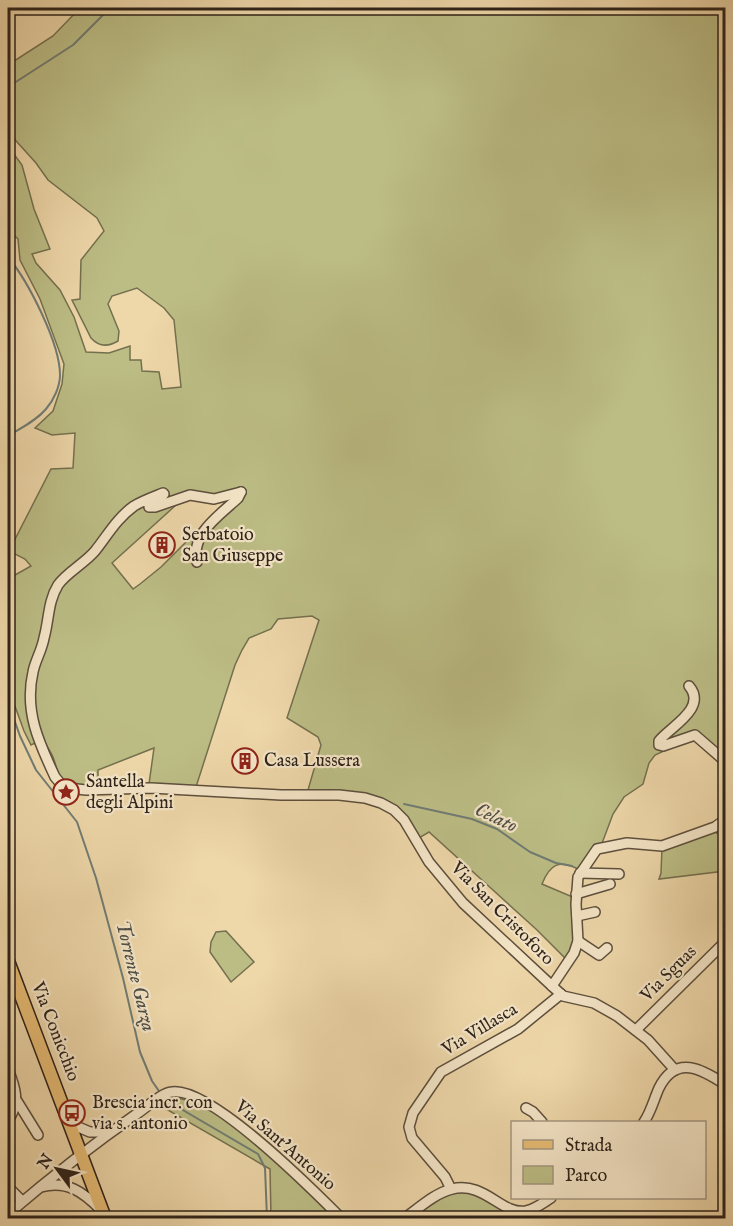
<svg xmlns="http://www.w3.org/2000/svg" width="733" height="1226" viewBox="0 0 733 1226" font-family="'IM FELL English',serif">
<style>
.green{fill:#bcbd85;stroke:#74704f;stroke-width:1.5;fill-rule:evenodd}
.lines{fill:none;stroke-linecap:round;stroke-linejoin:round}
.stream{stroke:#707c74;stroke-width:2}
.minor-casing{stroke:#5d4f3d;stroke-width:12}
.major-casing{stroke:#2d2219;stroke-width:15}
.minor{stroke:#f4e5c7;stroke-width:9}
.major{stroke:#e7bc74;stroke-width:12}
.labels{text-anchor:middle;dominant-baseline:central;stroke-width:4.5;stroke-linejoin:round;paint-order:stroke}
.poi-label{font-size:18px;fill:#2d2219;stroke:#f4e5c7;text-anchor:start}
.street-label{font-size:18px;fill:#2d2219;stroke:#f4e5c7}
.water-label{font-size:20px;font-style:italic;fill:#4e4f47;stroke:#f4e5c7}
</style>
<rect width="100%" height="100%" fill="#eed7a9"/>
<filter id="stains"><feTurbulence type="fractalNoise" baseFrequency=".00333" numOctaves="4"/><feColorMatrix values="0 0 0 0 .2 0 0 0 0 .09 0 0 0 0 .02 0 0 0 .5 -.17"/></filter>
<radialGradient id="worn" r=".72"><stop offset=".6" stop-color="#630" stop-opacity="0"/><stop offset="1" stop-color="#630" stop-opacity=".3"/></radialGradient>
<g class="green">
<path d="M80,8H725V756L695,730L665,740L685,723L697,707L687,709L657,739L656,746L666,750L655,755L649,763L643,784L624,797L613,814L601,846L595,848L580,870C559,859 550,864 542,884L575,898C576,920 581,942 568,961L537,930L429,832L419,838C415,832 411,824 406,818C385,789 340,791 308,790L321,745L318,737L287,718L319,620L312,616L278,619L271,629L249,638L242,650L235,665L196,787L149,784L154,748L98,770V787L67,784C57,777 57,767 53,757C50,751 46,745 43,739L31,745L24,731L8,687V579L31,566L25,559L9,551L51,469L73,468L75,433L52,435L35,428L53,411L62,384L64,364L40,299L20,260L18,239L8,229V146L22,165L34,209L50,249L32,254L36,263L60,290L74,317L86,352L109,353L130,346V360H141L142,371L159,372L162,389L181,387L174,320L164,308L137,288L112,296L108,304L119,331L118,341C108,347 99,347 91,338L72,300L80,299L81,260L104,231L97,218L48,180L36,163L8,132V65L53,36ZM192,499L226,502L161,567L140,584L133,589L112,563L176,505Z"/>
<polygon points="715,832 725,838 725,871 659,879 661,873 662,848"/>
<polygon points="226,931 254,962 231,982 210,952 211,942 216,932"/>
<path d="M171,1097C226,1102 296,1181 335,1218H271L270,1169L166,1109L162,1103Z"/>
<polygon points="461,1191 480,1196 523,1218 411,1218 443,1197"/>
</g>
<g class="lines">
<g class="stream">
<polyline points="8,87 73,45 110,8"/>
<path d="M8,257C28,281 60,343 60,375C60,386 54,400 46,409C36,421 21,428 8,436"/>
<polyline points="8,702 20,736 36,770 77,822 96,878 123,978 140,1052 152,1081 161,1094"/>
<polyline points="404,804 472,819 497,829 530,852 556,863 572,866"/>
<polyline points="164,1099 258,1154 265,1168 267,1218"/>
</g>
<g class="minor-casing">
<g id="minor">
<path d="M241,492L214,499L190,495L155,507H149L164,494L163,493C153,497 142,501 134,506C117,518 107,536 95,551C85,563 66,573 58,585C48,601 49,620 44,638C42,650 35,661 33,672C24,711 39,743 55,777L60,783L68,788L86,790L151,788L281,795H339L365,798L381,803L394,810L404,820L429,862L463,903L552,986L563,996L594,1003L617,1016L648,1040L675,1070"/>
<path d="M197,562C190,534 220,515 238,498L241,492"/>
<path d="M689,686C708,708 670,727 659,741V745L663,746L695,735L726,762"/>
<polyline points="580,873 619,874"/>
<polyline points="576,894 610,884"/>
<polyline points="577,916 595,912"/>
<polyline points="578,941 599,955 607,948"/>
<polyline points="552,986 574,953 578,941 576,904 578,877 597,849 627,843 662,846 715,827 726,819"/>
<polyline points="636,1030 726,941"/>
<path d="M8,1069C15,1087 21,1103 8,1120"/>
<polyline points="17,1101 38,1135"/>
<polyline points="526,1108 533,1112 542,1122"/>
<path d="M644,1122C651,1112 654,1099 659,1088C676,1054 702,1069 726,1085"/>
<polyline points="71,1124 90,1132 109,1132"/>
<polyline points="8,1187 22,1201"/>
<path d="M41,1187C67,1180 83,1192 100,1209"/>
<polyline points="451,1189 445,1177 412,1138 409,1127 413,1113 441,1072 518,1029 561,994"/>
<path d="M8,1214C50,1178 92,1145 138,1113C147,1107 161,1093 172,1092C210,1086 314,1191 341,1218"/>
<path d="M405,1218C419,1208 435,1193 452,1189C485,1181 501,1215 526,1211C536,1209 543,1203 551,1198"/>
</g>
</g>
<g class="major-casing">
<polyline id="major" points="8,961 105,1218"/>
</g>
<use href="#minor" class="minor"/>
<use href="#major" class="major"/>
</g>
<defs>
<g id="building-ring" transform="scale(1.35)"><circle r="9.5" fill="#f4e5c7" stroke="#8f2418" stroke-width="1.5"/><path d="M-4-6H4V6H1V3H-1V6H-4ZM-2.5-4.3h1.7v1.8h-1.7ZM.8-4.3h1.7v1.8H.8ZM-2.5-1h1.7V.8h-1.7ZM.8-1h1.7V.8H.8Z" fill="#8f2418"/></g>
<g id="sight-ring" transform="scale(1.35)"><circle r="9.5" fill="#f4e5c7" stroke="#8f2418" stroke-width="1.5"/><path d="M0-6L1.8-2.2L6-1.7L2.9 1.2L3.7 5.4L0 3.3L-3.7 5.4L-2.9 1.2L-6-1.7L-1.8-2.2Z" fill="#8f2418"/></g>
<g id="bus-ring" transform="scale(1.35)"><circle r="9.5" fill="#f4e5c7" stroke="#8f2418" stroke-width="1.5"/><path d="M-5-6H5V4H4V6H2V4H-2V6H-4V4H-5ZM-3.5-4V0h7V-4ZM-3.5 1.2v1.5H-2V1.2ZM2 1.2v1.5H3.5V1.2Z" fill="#8f2418"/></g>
</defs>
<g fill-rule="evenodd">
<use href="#building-ring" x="162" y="545"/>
<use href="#building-ring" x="245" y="761"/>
<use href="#sight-ring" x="66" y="792"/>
<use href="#bus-ring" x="72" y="1113"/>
</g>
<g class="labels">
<g class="poi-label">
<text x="182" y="535">Serbatoio<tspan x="182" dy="21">San Giuseppe</tspan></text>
<text x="264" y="761">Casa Lussera</text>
<text x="86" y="782">Santella<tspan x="86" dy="21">degli Alpini</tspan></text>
<text x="92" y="1103">Brescia incr. con<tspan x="92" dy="21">via s. antonio</tspan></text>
</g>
<g class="street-label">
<text transform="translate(502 914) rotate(45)">Via San Cristoforo</text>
<text transform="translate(669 974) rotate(-45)">Via Sguas</text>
<text transform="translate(480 1030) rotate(-31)">Via Villasca</text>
<text transform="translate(55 1032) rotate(69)">Via Conicchio</text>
<text transform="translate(285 1146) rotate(41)">Via Sant'Antonio</text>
</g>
<g class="water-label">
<text transform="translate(496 818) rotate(25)">Celato</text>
<text transform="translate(135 976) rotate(76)">Torrente Garza</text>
</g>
</g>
<rect width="733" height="1226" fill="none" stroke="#eed7a9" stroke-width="30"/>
<rect x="9" y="9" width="715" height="1208" fill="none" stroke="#2d2219" stroke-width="3"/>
<rect x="15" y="15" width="703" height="1196" fill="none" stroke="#2d2219" stroke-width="1.5"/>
<rect x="511" y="1121" width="195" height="78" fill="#f4e5c7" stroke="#a49781" stroke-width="1.5"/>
<rect x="523" y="1140" width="30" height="9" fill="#e7bc74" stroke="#a49781" stroke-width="1.5"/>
<text x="565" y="1151" font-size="18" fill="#2d2219">Strada</text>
<rect x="523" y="1166" width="30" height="18" fill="#bcbd85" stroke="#a49781" stroke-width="1.5"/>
<text x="565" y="1181" font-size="18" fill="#2d2219">Parco</text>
<g transform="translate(57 1169) rotate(303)" stroke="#f4e5c7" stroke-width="4.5" paint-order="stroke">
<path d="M0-4.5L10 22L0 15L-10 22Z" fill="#2d2219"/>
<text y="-9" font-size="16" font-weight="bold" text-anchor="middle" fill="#2d2219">N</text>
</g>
<rect width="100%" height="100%" filter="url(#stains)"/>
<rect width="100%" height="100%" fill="url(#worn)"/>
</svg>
